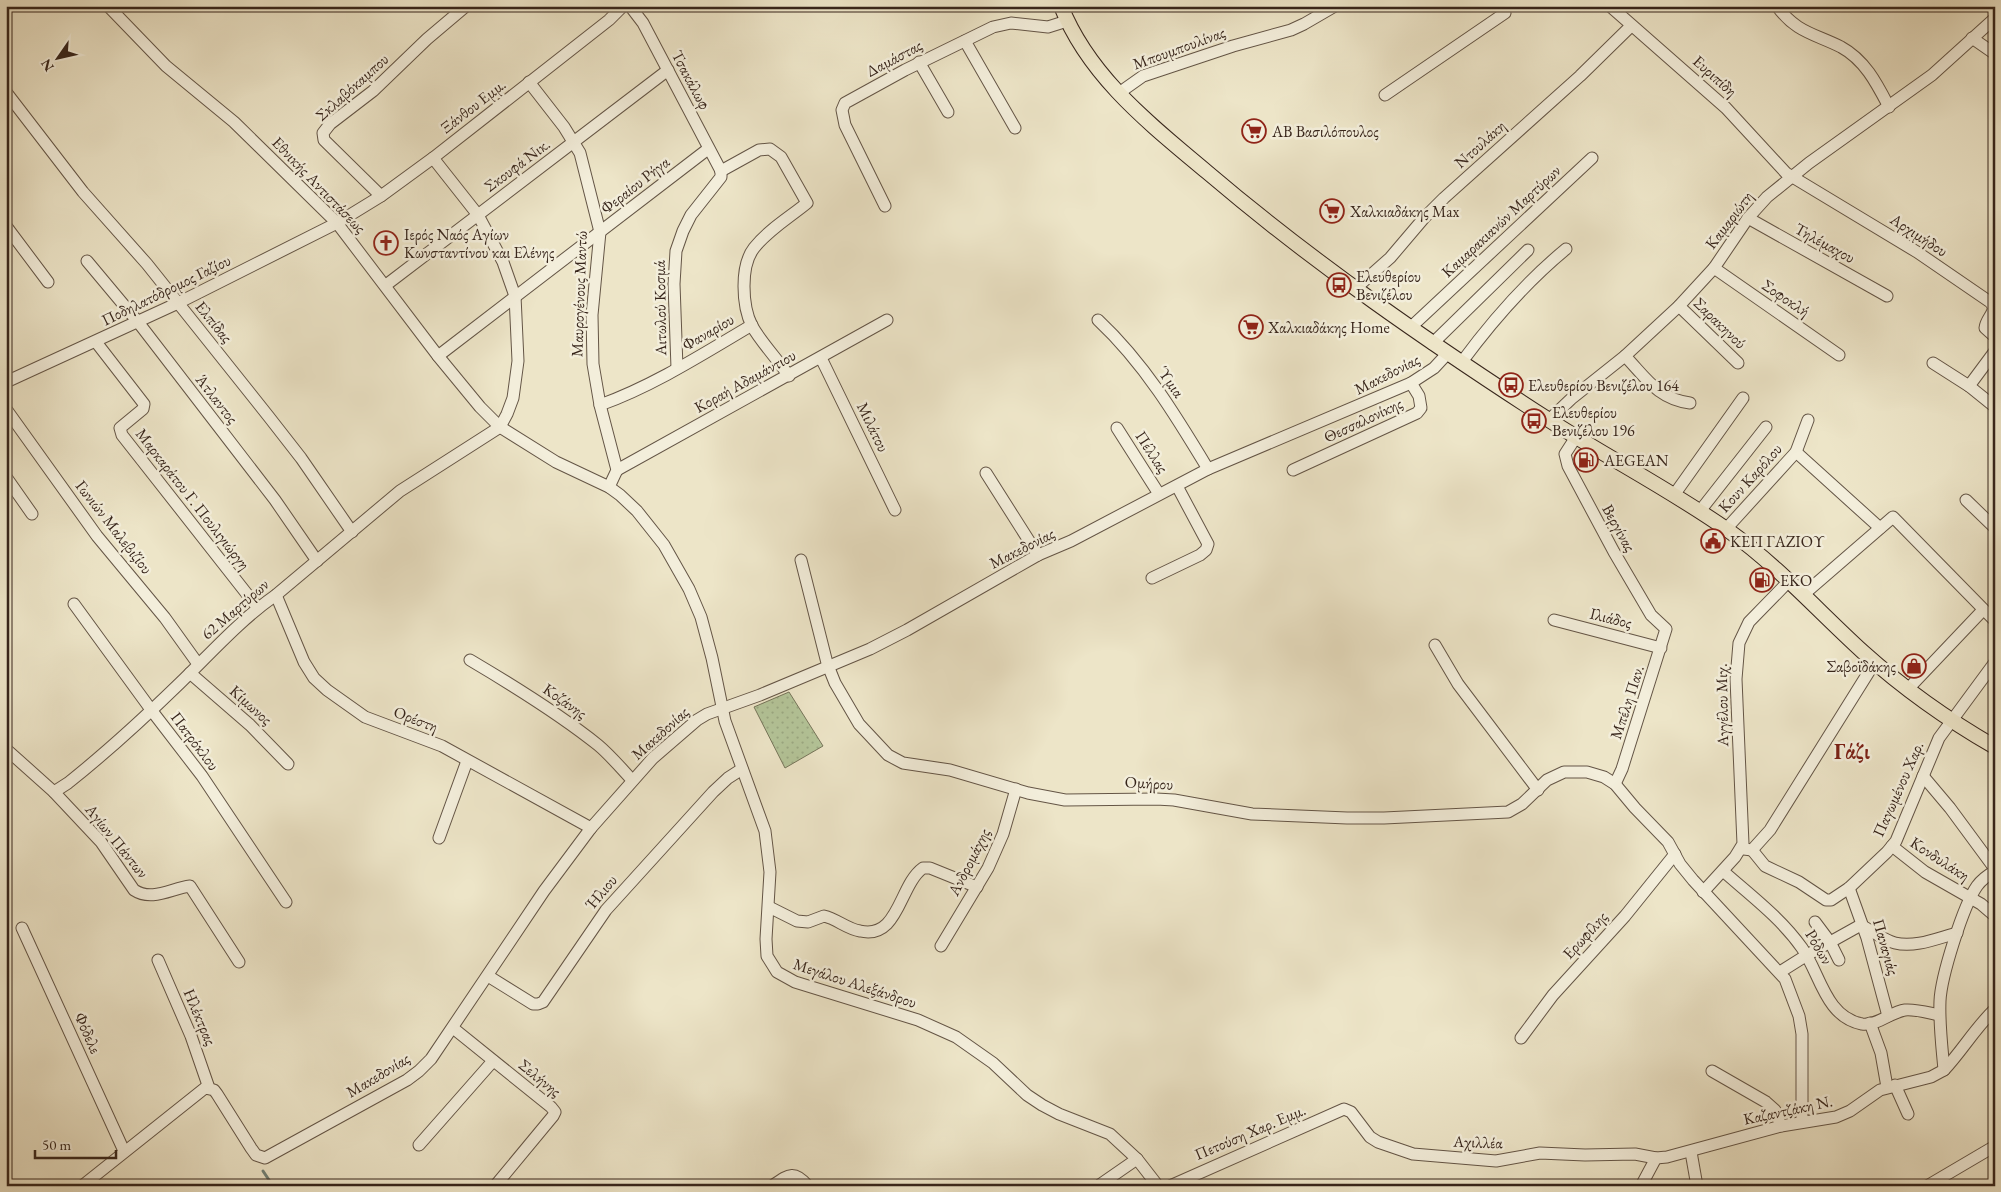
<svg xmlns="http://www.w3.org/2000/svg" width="2001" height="1192" viewBox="0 0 2001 1192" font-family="'EB Garamond',serif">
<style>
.grass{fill:url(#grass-dots);stroke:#76755a}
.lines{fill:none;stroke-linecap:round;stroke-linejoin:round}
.stream{stroke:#728176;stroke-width:3}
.minor-casing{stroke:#645546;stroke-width:13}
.major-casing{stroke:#37251b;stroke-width:16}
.minor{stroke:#f3eedb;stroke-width:11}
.major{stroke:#ede5c8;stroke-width:14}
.labels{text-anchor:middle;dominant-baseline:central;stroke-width:5;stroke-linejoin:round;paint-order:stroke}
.street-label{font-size:16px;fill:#37251b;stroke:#f3eedb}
.poi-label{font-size:16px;fill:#37251b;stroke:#f3eedb;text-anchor:start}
.district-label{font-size:21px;font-weight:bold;fill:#7a1f14;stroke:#f3eedb}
</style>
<defs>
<pattern id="grass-dots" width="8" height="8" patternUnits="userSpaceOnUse" patternTransform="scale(1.25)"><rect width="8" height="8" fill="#b4c599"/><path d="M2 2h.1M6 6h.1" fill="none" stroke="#9ba983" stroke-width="1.8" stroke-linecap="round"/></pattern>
</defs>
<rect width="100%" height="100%" fill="#ede5c8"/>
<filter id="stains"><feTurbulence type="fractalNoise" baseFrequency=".004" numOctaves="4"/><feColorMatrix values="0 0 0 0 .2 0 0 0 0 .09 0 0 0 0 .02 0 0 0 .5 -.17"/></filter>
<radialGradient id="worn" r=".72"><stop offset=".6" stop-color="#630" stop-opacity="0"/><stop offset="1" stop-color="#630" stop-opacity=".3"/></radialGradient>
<polygon class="grass" points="789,692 823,746 785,768 754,707"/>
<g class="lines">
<polyline class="stream" points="263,1171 273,1186"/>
<g class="minor-casing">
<g id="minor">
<polyline points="108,6 166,66 234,122 337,223 438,356 480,407 500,427 556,462 609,487 620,495 637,511 664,545 689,589 701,617 712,658 725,721 765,831 770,872 766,939 767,956 777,972 795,982 918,1020 956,1037 993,1063 1027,1095 1042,1105 1059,1114 1110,1134 1137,1159 1158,1186"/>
<polyline points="630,6 643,23 721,171"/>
<path d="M1610,6L1726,108L1786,173L1917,252L1990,302C1999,311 1986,317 1985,328L1995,337"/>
<path d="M1777,6C1795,32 1815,34 1841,47C1865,60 1877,84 1889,107"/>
<polyline points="1972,38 1995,54"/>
<polyline points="965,41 1015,128"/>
<polyline points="919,62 948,112"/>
<polyline points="529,82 564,127 580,153 600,232 592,315 593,364 600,405 617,470 609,487"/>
<polyline points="6,92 83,192 147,264 269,417 301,458 352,532"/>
<polyline points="1119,93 1143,76 1233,46 1291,30 1304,24 1335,6"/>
<polyline points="1385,95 1505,13 1499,6"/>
<path d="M721,171L759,150L770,149L781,157L807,203C790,217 768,230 754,248C740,266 742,306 752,326C761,342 778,360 789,376"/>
<polyline points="381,196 324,140 323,133 330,124 373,91 427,39 466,6"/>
<polyline points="885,206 845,125 842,110 845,103 905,70 993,27 1011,23 1048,27 1067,21"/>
<polyline points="1748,218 1887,296"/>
<polyline points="6,226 48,282"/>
<polyline points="87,261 138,322 275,500 317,561"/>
<polyline points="1714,268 1839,355"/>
<polyline points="386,285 668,70"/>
<polyline points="1355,289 1390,258 1424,218 1444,198 1580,76 1631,26"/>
<polyline points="1679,306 1738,363"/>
<path d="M1098,320C1144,363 1176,416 1208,469"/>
<polyline points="1410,328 1592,158"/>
<polyline points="96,342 144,404 143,409 120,428 122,435 258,608"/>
<polyline points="1432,344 1528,250"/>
<polyline points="438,356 708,149"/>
<path d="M1625,356C1646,378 1658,399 1690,403"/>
<polyline points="821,358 895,510"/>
<path d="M1461,363C1492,321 1526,282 1566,249"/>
<polyline points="1933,363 1969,386 1995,351"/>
<polyline points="677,368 674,284 676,251 683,231 691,215 721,177 721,171"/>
<polyline points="6,382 178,303 337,223 381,196 433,158 609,20 623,6"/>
<polyline points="1969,386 1995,407"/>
<path d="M600,405C653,386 703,354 752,325"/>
<polyline points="6,409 97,536 165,618 198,664"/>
<polyline points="1549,420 1571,399 1625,356 1679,306 1714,268 1748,218 1767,197 1809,163 1932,75 1995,18"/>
<polyline points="1117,428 1159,494"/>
<polyline points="1576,437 1565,454 1568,466 1614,552 1651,615 1666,629 1622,769 1615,784"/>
<polyline points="1796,452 1880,528"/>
<polyline points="617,470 887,320"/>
<polyline points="1293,470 1417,413 1421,408 1419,396 1411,383"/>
<polyline points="986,473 1038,555"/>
<polyline points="6,477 32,514"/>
<polyline points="1674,495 1743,398"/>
<polyline points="1966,500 1995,528"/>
<polyline points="1700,511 1766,427"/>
<polyline points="1726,529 1796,452 1808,420"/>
<polyline points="801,560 827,663 835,683 859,724 888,755 903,763 950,770 1028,793 1065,800 1156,799 1174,800 1252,814 1347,818 1384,818 1508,812 1522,804 1547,780 1564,772 1587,772 1604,777 1615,784 1635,808 1668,842 1680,864 1693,880 1785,979 1799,1016 1802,1034 1802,1122"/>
<polyline points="1152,578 1200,555 1206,550 1208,544 1177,486"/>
<polyline points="1804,594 1893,517 1995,621"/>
<polyline points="276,595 304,662 314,678 327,690 365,717 442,746 591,828"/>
<polyline points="74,604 152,711 202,776 286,902"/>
<polyline points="1554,620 1661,648"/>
<polyline points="1435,645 1458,684 1538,790"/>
<path d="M470,660C514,686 558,713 598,745C610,755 621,768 632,780"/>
<polyline points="190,673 250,725 288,764"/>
<polyline points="1908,689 1983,610"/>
<path d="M6,749L54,792L68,783C107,752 144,718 180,683C211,653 240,620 276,595L400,491L500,427L507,414L513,398L518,361L515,296L503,262L478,215L433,158"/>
<polyline points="1923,776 1950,808 1995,869"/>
<path d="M54,792L101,842L134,890C152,902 172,888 190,886L239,962"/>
<polyline points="439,838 467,761"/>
<polyline points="1892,846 1925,872 1981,904 1995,916"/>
<polyline points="1744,849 1752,850 1770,830 1875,662"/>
<polyline points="1752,850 1765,866 1799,882 1826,900 1831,900 1849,888 1887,852 1896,841 1939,738 1995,662"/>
<path d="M1723,871C1750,895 1781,918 1802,948C1820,973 1825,1017 1862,1024C1877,1026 1891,1012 1905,1010C1916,1009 1929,1013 1939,1015"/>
<polyline points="1849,888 1867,938 1888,1016"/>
<polyline points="1703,892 1735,857 1743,844 1736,679 1739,643 1749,622 1790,580"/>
<path d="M769,907L797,921L808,922L824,916C837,919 847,929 860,931C899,940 899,885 923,868H930L977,887"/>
<polyline points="1815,922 1830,942 1839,960"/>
<polyline points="22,928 124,1151"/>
<polyline points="941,946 988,868 1003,834 1016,789"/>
<polyline points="158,960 191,1036 209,1088"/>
<path d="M1780,972L1807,955L1859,926L1864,927C1874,932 1884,940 1895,943C1915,948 1938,938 1957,933"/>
<polyline points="488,976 533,1004 538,1004 543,1002 606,910 713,792 728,778 742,769"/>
<polyline points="1870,1023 1881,1053 1887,1087"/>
<polyline points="453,1028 551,1107 555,1112 553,1116 495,1186"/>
<polyline points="1521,1038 1553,995 1625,916 1675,854"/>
<path d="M1944,1070C1962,1051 1975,1028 1995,1009"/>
<polyline points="1712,1071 1766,1102 1775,1110 1781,1126"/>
<polyline points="1895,1085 1908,1114"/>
<polyline points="419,1145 493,1061"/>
<polyline points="1691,1152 1697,1186"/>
<polyline points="82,1186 205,1088 214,1090 217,1094 251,1148 256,1155 265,1158 407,1080 419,1071 431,1059 544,891 591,828 653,758 697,720 707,714 760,695 870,649 907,630 1038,555 1071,541 1208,469 1411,383 1434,368 1447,354"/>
<path d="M772,1186C788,1175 794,1169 808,1186"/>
<polyline points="1098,1186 1137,1159"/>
<path d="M1170,1186L1344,1109L1351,1112L1370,1137L1378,1142L1413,1154L1496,1161L1540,1153L1585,1155L1635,1154L1656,1158L1667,1157L1781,1126L1836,1117L1850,1111L1880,1090L1931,1077L1944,1070C1942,1047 1939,1024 1940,1001C1941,977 1963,906 1977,886C1982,879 1988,875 1995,871"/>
<polyline points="1641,1186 1656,1158"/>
<polyline points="1927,1186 1995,1146"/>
</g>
</g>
<g class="major-casing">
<path id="major" d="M1061,6C1089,77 1150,124 1207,172C1315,264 1430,343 1549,420C1608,458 1671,490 1729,531C1778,566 1818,611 1863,652C1903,688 1948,720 1995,747"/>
</g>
<use href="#minor" class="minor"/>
<use href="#major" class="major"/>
</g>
<defs>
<g id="supermarket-ring" transform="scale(1.25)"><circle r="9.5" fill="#f3eedb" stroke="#8f2418" stroke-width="1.5"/><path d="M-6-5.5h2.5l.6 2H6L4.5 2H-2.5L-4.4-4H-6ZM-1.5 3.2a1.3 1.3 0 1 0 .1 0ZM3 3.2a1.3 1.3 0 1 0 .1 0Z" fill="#8f2418"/></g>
<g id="church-ring" transform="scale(1.25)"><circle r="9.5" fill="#f3eedb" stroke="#8f2418" stroke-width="1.5"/><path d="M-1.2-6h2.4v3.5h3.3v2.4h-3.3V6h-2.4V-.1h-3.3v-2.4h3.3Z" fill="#8f2418"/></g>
<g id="bus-ring" transform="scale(1.25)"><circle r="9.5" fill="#f3eedb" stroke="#8f2418" stroke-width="1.5"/><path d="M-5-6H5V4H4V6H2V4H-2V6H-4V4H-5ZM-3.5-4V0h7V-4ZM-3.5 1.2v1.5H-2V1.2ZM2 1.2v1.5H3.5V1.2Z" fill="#8f2418"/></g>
<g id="fuel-ring" transform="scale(1.25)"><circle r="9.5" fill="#f3eedb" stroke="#8f2418" stroke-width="1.5"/><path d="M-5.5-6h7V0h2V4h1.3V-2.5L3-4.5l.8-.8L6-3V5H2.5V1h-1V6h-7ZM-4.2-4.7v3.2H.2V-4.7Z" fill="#8f2418"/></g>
<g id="civic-ring" transform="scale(1.25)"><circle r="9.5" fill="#f3eedb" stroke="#8f2418" stroke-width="1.5"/><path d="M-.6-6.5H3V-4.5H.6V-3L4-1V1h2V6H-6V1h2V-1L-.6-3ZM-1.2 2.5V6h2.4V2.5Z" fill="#8f2418"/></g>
<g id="shop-ring" transform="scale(1.25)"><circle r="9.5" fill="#f3eedb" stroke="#8f2418" stroke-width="1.5"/><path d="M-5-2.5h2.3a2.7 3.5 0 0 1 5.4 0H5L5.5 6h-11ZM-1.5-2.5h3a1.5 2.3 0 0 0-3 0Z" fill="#8f2418"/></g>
</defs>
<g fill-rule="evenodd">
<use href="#supermarket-ring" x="1254" y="131"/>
<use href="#supermarket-ring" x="1332" y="211"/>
<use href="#church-ring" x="386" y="243"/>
<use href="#bus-ring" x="1339" y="285"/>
<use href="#supermarket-ring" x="1251" y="327"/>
<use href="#bus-ring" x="1511" y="385"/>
<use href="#bus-ring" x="1534" y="421"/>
<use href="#fuel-ring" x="1586" y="460"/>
<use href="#civic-ring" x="1713" y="541"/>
<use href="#fuel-ring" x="1762" y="580"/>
<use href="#shop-ring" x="1914" y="666"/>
</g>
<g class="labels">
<g class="street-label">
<text transform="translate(1179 48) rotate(-20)">Μπουμπουλίνας</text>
<text transform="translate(894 58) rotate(-28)">Δαμάστας</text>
<text transform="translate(1715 76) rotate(42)">Ευριπίδη</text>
<text transform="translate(691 80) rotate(62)">Τσακάλωφ</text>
<text transform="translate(352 87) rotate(-42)">Σκλαβόκαμπου</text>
<text transform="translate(473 106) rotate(-38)">Ξάνθου Εμμ.</text>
<text transform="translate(1480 144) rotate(-42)">Ντουλάκη</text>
<text transform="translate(517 165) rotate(-37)">Σκουφά Νικ.</text>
<text transform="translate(319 185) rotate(46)">Εθνικής Αντιστάσεως</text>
<text transform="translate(635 185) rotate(-38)">Φεραίου Ρήγα</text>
<text transform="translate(1729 220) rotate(-53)">Καμαριώτη</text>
<text transform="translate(1501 221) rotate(-43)">Καμαρακιανών Μαρτύρων</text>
<text transform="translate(1919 235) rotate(33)">Αρχιμήδου</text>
<text transform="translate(1825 243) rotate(29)">Τηλέμαχου</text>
<text transform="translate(166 290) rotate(-26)">Ποδηλατόδρομος Γαζίου</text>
<text transform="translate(579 294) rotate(-88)">Μαυρογένους Μαντώ</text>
<text transform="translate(1786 298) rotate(34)">Σοφοκλή</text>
<text transform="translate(660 308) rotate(-91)">Αιτωλού Κοσμά</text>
<text transform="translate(214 322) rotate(51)">Ελπίδας</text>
<text transform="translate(1720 323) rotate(44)">Σαρακηνού</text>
<text transform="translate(708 332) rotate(-30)">Φαναρίου</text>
<text transform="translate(1387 374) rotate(-27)">Μακεδονίας</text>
<text transform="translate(745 381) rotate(-29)">Κοραή Αδαμάντιου</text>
<text transform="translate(1171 382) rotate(55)">Ύμια</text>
<text transform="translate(217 399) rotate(52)">Άτλαντος</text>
<text transform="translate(1363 420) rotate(-25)">Θεσσαλονίκης</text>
<text transform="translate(873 427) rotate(64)">Μιλάτου</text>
<text transform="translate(1152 452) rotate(57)">Πέλλας</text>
<text transform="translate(1750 478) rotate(-48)">Κουν Καρόλου</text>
<text transform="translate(193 499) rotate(52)">Μαρκαράτου Γ. Πουλιγιώργη</text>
<text transform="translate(114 527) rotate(52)">Γωνιών Μαλεβιζίου</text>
<text transform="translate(1619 528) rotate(61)">Βεργίνας</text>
<text transform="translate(1022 548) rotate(-27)">Μακεδονίας</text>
<text transform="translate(235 609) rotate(-41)">62 Μαρτύρων</text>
<text transform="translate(1611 618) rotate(14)">Ιλιάδος</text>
<text transform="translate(565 701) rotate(35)">Κοζάνης</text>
<text transform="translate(1627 702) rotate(-72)">Μπέλη Παν.</text>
<text transform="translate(251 705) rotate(42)">Κίμωνος</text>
<text transform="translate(1722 705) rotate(-91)">Αγγέλου Μιχ.</text>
<text transform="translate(416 719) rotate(21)">Ορέστη</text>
<text transform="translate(660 733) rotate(-42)">Μακεδονίας</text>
<text transform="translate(195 741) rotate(53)">Πατρόκλου</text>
<text transform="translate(1149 783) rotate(3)">Ομήρου</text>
<text transform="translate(1898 789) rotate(-66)">Παγωμένου Χαρ.</text>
<text transform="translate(117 841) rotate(51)">Αγίων Πάντων</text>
<text transform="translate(1940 859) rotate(33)">Κονδυλάκη</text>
<text transform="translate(969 862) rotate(-63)">Ανδρομάχης</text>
<text transform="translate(601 892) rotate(-50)">Ήλιου</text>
<text transform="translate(1585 935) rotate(-48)">Ερωφίλης</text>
<text transform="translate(1819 947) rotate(59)">Ρόδων</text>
<text transform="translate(1886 947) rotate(74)">Παναγιάς</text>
<text transform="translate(855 983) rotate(18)">Μεγάλου Αλεξάνδρου</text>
<text transform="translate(200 1017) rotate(67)">Ηλέκτρας</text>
<text transform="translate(88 1033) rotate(66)">Φόδελε</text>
<text transform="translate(378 1075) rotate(-31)">Μακεδονίας</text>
<text transform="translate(540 1078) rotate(39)">Σελήνης</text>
<text transform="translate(1788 1110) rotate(-12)">Καζαντζάκη Ν.</text>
<text transform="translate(1250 1132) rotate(-23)">Πετούση Χαρ. Εμμ.</text>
<text transform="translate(1478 1142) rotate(2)">Αχιλλέα</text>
</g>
<g class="poi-label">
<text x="1272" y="131">ΑΒ Βασιλόπουλος</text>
<text x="1350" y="211">Χαλκιαδάκης Max</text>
<text x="404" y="234">Ιερός Ναός Αγίων<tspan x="404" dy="18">Κωνσταντίνου και Ελένης</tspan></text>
<text x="1356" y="276">Ελευθερίου<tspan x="1356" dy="18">Βενιζέλου</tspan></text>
<text x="1268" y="327">Χαλκιαδάκης Home</text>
<text x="1528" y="385">Ελευθερίου Βενιζέλου 164</text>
<text x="1552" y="412">Ελευθερίου<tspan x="1552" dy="18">Βενιζέλου 196</tspan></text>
<text x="1604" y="460">AEGEAN</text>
<text x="1730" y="541">ΚΕΠ ΓΑΖΙΟΥ</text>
<text x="1780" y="580">EKO</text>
<text x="1896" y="666" text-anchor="end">Σαβοϊδάκης</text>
</g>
<g class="district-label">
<text x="1852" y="751">Γάζι</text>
</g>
</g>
<rect width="2001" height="1192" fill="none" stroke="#ede5c8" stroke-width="25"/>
<rect x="8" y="8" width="1986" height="1177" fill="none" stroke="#37251b" stroke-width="2.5"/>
<rect x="12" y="12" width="1976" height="1167" fill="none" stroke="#37251b"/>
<g transform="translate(58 58) rotate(236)" stroke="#f3eedb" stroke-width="4" paint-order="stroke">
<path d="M0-4L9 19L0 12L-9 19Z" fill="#37251b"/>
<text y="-8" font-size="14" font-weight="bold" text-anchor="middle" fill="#37251b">N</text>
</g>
<path d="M35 1150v8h81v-8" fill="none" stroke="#37251b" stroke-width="2.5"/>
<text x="42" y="1150" font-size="15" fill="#37251b" stroke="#f3eedb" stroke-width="4" paint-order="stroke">50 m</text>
<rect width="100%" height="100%" filter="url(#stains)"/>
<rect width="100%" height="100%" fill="url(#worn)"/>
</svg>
